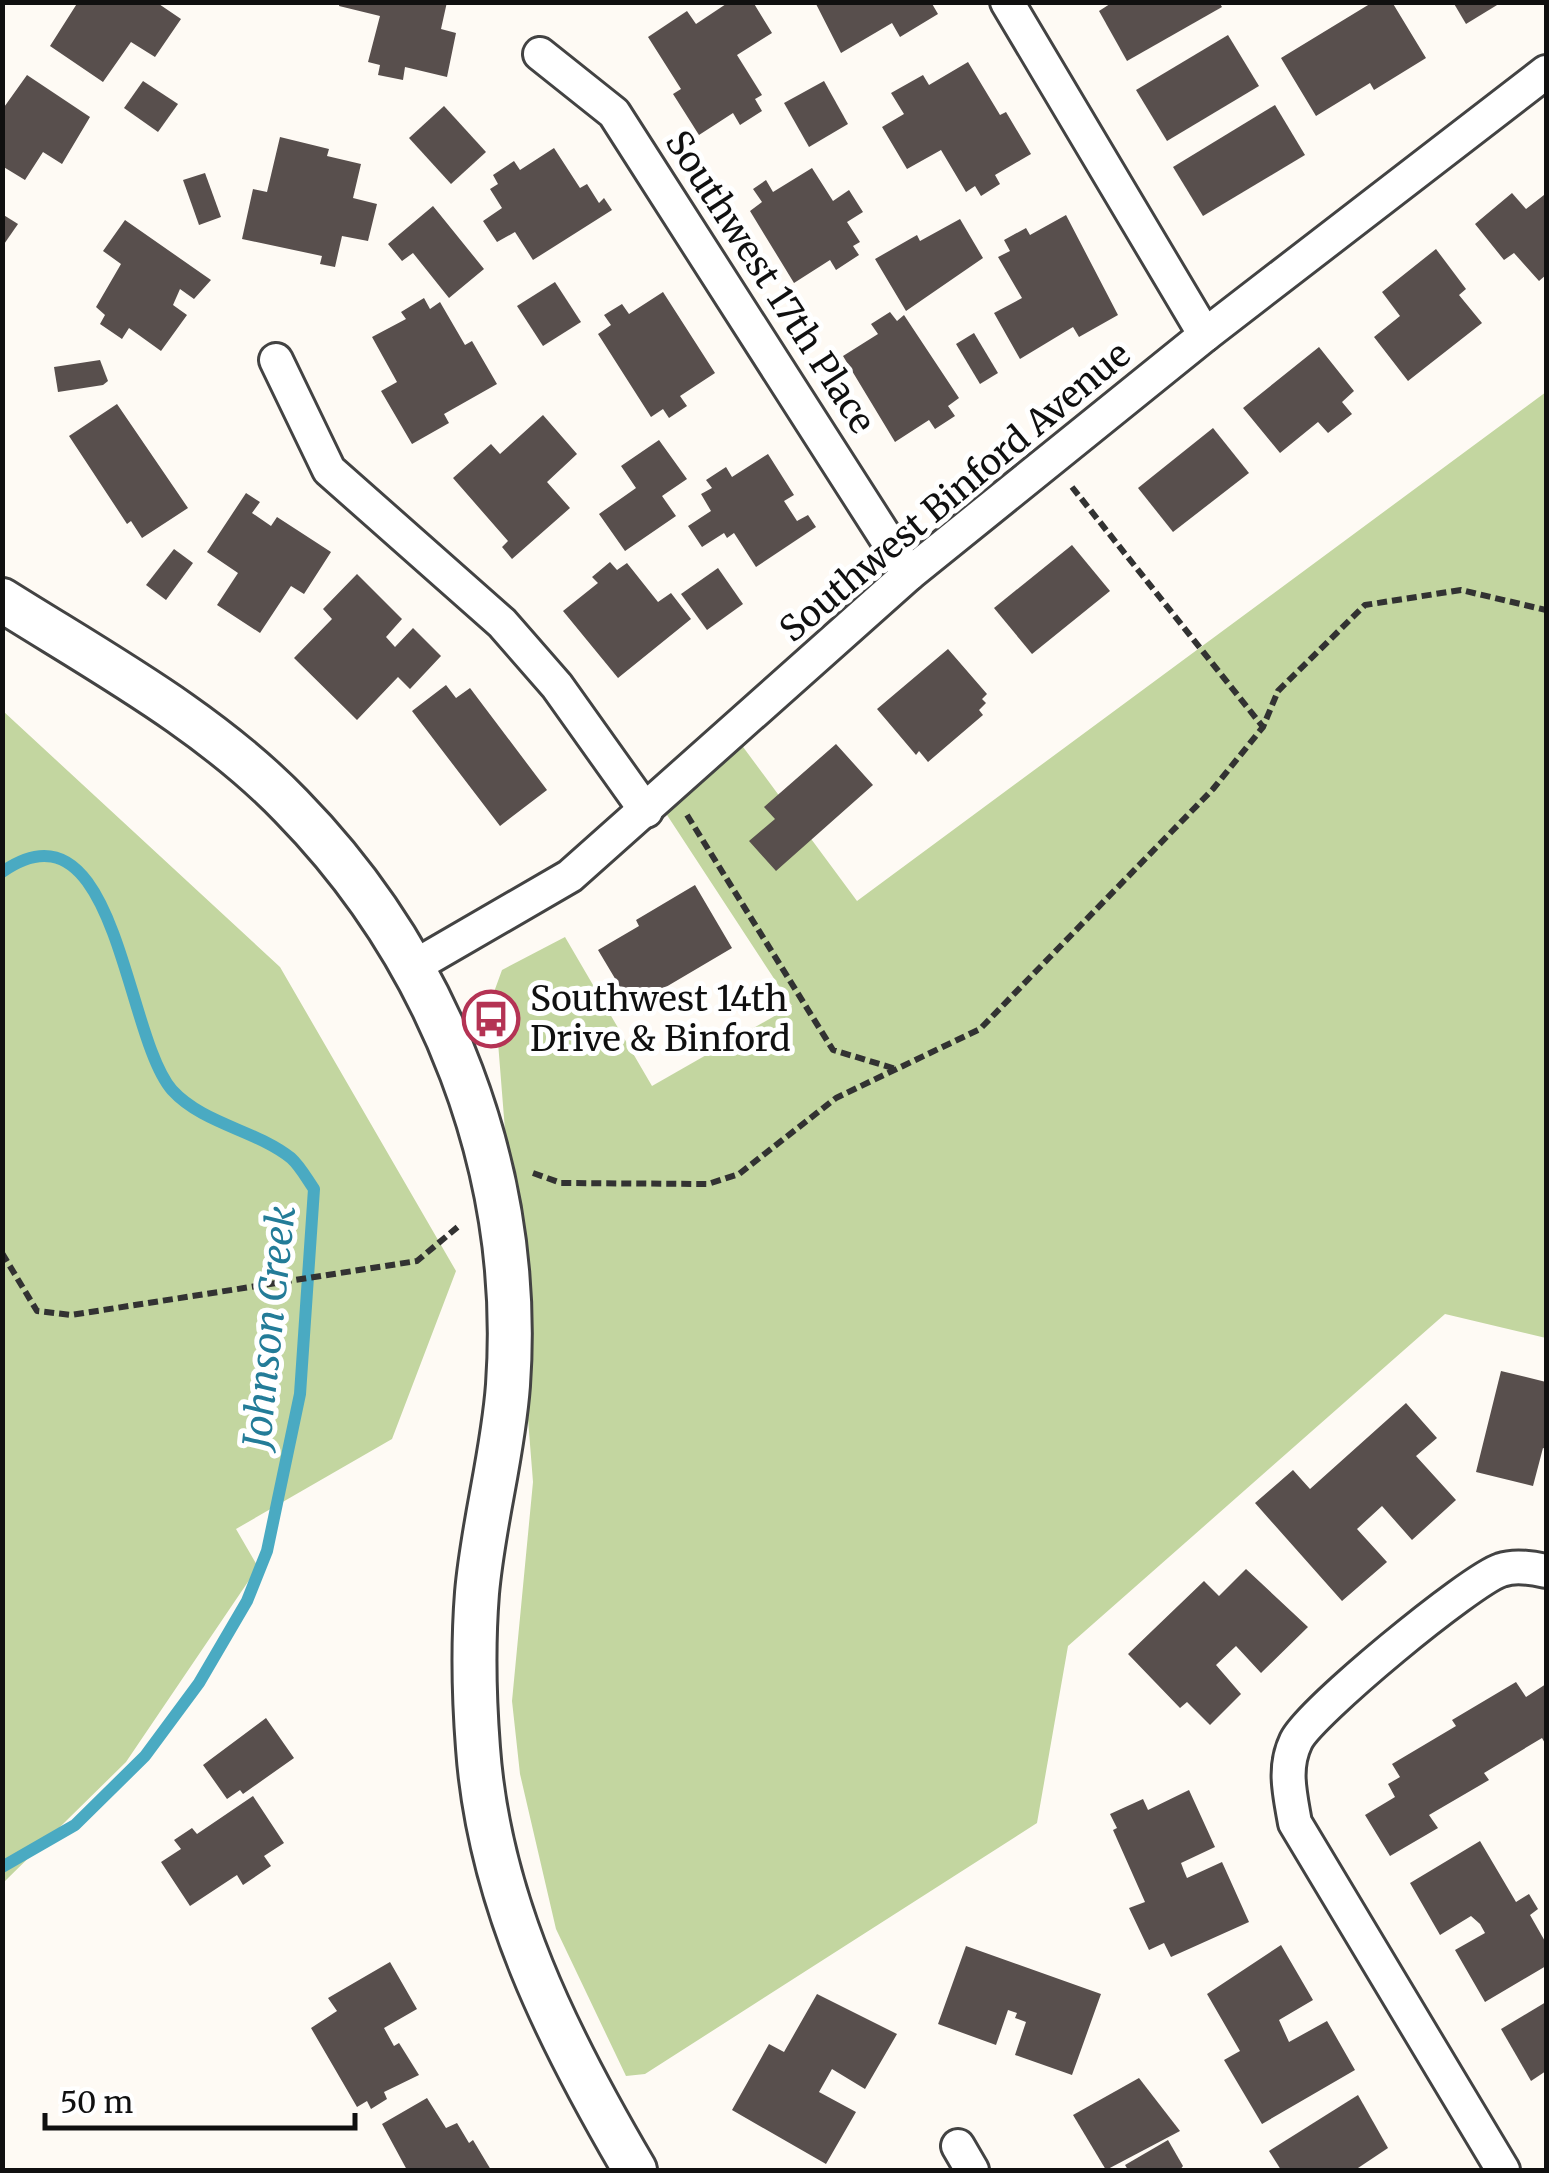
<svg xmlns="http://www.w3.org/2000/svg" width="1549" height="2173" viewBox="0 0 1549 2173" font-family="Merriweather,serif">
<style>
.forest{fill:#c3d6a0}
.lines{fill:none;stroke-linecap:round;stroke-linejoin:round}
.stream{stroke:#4aaac2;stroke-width:12}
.building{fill:#584f4d}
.minor-casing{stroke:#434343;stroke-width:38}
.tertiary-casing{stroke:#434343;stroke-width:48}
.path{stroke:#323232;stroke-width:6;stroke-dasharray:10 5;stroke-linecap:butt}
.minor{stroke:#fff;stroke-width:32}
.tertiary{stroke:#fff;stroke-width:42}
.labels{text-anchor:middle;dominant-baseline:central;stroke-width:10;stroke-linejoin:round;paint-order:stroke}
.street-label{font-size:35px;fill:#101010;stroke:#fff}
.poi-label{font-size:35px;fill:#101010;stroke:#fff;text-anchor:start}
.water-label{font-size:38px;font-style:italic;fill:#237c98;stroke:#fff}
</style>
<rect width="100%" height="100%" fill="#fefaf4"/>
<g class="forest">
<polygon points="1546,392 1546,1338 1445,1314 1068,1646 1037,1823 645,2074 626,2076 556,1929 520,1774 512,1701 533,1482 494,992 502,970 565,937 652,1086 792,1006 667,815 732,732 857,901"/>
<polygon points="3,711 280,967 456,1271 392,1439 236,1529 258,1567 126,1762 3,1883"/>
</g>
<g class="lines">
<path class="stream" d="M2,872C117,792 124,1035 172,1090C203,1124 256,1130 291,1158C300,1166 307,1179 314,1189L300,1394L267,1551L247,1601L199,1683L145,1756L75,1825L2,1867"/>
</g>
<g class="building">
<polygon points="78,2 156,2 181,19 155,57 131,42 103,82 50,46"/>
<polygon points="340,2 447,2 441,29 456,33 447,77 405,67 403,80 378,75 380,65 368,62 380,16 339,6"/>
<polygon points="729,2 753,2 772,33 737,55 762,95 755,99 762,111 740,125 733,113 699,135 673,94 681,89 648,37 687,11 696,24"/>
<polygon points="815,2 931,2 938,14 900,37 892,23 841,53"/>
<polygon points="1113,2 1219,2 1222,7 1127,61 1099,11"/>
<polygon points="1373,2 1392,2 1426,58 1374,90 1370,83 1316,116 1281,58"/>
<polygon points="1453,2 1502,2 1466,24"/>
<polygon points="1228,35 1259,86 1167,141 1136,90"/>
<polygon points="968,62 1000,115 1006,112 1031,154 995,175 1000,184 981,196 975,186 966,192 941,150 907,169 882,127 904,114 891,93 923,75 929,85"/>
<polygon points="27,75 90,117 62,164 43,152 25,180 2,166 2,110"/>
<polygon points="143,81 178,104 158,132 124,108"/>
<polygon points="824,81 848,124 809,147 784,103"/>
<polygon points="1275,105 1305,155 1203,216 1173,167"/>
<polygon points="444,106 486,152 451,184 409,138"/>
<polygon points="280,137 329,149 327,156 361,164 353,198 377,204 368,241 342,236 335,267 320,264 322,256 242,239 253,189 267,192"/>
<polygon points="554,148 580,188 587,184 599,203 604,198 612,210 533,260 515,232 497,242 483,221 502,208 490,189 498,184 493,175 514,161 520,170"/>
<polygon points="812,168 833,201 849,190 863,212 847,222 860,242 853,246 859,255 836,270 830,260 794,283 750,211 762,202 753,189 766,180 773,192"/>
<polygon points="205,173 221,217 199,225 183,180"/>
<polygon points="1512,193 1526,209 1544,195 1546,198 1546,275 1539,281 1514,253 1504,260 1475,224"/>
<polygon points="433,206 484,269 449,298 413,253 402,261 388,244"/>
<polygon points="2,214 18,224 2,247"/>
<polygon points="1066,215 1118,315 1079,337 1073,327 1020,359 994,313 1022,298 998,257 1010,251 1004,240 1026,228 1030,235"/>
<polygon points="960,219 983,258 906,311 875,259 917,235 920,241"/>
<polygon points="125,220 211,280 194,299 180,289 173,305 187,315 161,351 129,328 122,339 100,324 105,315 96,307 121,264 103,251"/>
<polygon points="1436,249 1466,289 1459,295 1482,323 1408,381 1374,337 1400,316 1382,292"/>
<polygon points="555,282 581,322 543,346 517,306"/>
<polygon points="663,292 715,373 680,396 687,406 669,418 663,409 651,417 598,334 611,325 604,315 622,304 629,314"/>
<polygon points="424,298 430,309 440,302 465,345 472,341 497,384 444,414 449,423 412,444 381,391 397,382 372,337 406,319 401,312"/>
<polygon points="890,312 897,321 904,315 959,398 948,406 955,416 935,429 929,420 895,442 843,356 878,334 871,324"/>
<polygon points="974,333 998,373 980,384 956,344"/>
<polygon points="1319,347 1354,391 1342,402 1352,414 1328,433 1318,422 1280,453 1243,408"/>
<polygon points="100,360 108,381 103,385 58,392 54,367"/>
<polygon points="117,404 188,508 142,538 131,521 127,524 69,436"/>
<polygon points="543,415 577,454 547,482 570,508 512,559 502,547 508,541 453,478 491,444 500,454"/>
<polygon points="1213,428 1249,473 1173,532 1138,488"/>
<polygon points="659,440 687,479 662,496 676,516 625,551 599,514 636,488 621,466"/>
<polygon points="768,454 794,495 784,501 797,521 808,515 816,527 756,567 734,533 727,538 724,533 702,547 688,526 711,511 701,494 712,488 706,480 726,467 732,477"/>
<polygon points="246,493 260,502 252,513 271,526 277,517 331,552 304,594 291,586 260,633 217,605 238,573 207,552"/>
<polygon points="1072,545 1110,591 1032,654 994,608"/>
<polygon points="174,549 193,563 166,600 146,585"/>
<polygon points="610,562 617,570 627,563 658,602 671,593 691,619 618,678 563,611 598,583 592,577"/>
<polygon points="718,568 743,604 707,630 681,594"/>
<polygon points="357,574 402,619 386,637 395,647 413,628 441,656 410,689 398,677 357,720 294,658 332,619 323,609"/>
<polygon points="948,649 987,694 982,699 986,703 979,710 983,715 928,762 919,751 916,755 877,709"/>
<polygon points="446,685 456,698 470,688 547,790 500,826 412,711"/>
<polygon points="836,744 873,785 776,871 749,841 775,819 764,807"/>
<polygon points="695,885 732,948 632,1007 598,950 639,926 636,920"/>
<polygon points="1501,1371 1546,1382 1546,1449 1543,1448 1533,1486 1476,1472"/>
<polygon points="1406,1403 1437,1438 1416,1456 1456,1500 1412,1540 1382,1506 1357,1529 1387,1562 1342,1601 1255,1503 1293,1470 1310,1489"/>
<polygon points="1246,1569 1308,1627 1261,1673 1236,1646 1216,1665 1241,1694 1210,1725 1187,1702 1180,1708 1128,1654 1204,1581 1219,1596"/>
<polygon points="1516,1682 1526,1697 1546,1684 1546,1745 1542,1738 1484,1773 1489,1780 1429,1815 1438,1828 1390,1856 1365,1815 1395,1797 1388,1784 1400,1777 1392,1764 1456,1726 1452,1720"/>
<polygon points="266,1718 294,1758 243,1794 240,1790 227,1799 203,1765"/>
<polygon points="1189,1790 1215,1847 1181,1863 1184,1871 1187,1878 1222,1862 1249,1922 1171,1957 1164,1943 1149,1950 1129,1908 1145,1902 1113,1830 1117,1828 1110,1814 1143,1799 1148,1810"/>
<polygon points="253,1796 284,1843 264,1856 271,1866 243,1885 237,1875 190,1906 161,1862 181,1849 174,1840 192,1828 197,1834"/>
<polygon points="1480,1841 1516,1902 1529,1894 1538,1909 1530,1915 1546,1943 1546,1966 1485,2002 1455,1950 1485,1933 1480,1924 1471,1916 1440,1935 1410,1883"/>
<polygon points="1281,1945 1313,2000 1279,2020 1289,2042 1327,2021 1355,2070 1262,2124 1224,2060 1240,2051 1207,1994"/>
<polygon points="966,1946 1101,1994 1072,2075 1015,2055 1026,2022 1015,2018 1017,2013 1008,2010 996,2045 938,2024"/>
<polygon points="390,1962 417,2009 384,2028 394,2046 399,2043 419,2075 384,2092 387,2099 371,2109 367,2101 357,2107 311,2028 337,2011 328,1998"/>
<polygon points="817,1994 897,2034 865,2089 832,2069 819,2092 856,2112 826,2164 732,2110 769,2044 784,2052"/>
<polygon points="1546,2002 1546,2071 1531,2081 1501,2029"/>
<polygon points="1139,2078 1180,2131 1106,2170 1073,2115"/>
<polygon points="1358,2095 1388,2148 1355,2170 1281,2170 1269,2151"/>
<polygon points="427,2098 446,2128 457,2123 469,2143 473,2140 491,2170 407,2170 382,2124"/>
<polygon points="1168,2140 1183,2166 1180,2170 1128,2170 1125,2165"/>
</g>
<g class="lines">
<g class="minor-casing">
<g id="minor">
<polyline points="1007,2 1205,335"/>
<polyline points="540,54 614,113 909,574"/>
<polyline points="276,360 329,470 502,623 557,686 646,811"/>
<polyline points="413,967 570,876 909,574 1205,335 1546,72"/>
<polyline points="958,2146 972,2170"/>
<path d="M1503,2170L1295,1823C1290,1794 1283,1768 1296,1741C1310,1712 1470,1580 1501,1570C1515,1565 1533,1568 1546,1571"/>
</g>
</g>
<g class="tertiary-casing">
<path id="tertiary" d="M2,600C102,663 209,721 291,806C441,959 523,1171 508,1385C503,1455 483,1523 477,1593C473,1644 474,1696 478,1748C489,1902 558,2039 635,2170"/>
</g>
<g class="path">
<polyline points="1072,487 1263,727"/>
<polyline points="687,815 833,1050 896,1069"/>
<polyline points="533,1173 561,1183 708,1184 739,1174 836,1098 980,1029 1213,789 1263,727 1278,691 1365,605 1461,590 1546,610"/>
<polyline points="2,1253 37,1311 71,1315 417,1261 460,1225"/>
</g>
<use href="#minor" class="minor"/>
<use href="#tertiary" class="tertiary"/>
</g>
<defs>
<g id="bus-ring" transform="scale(2.875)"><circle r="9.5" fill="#fff" stroke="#b43354" stroke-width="1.5"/><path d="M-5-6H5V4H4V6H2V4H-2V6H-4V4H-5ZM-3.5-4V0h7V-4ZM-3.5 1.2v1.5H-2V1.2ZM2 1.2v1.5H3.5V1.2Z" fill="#b43354"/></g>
</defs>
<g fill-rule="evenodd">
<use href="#bus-ring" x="491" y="1019"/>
</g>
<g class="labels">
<g class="street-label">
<text transform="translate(770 282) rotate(57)">Southwest 17th Place</text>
<text transform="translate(955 492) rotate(-40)">Southwest Binford Avenue</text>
</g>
<g class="poi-label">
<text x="530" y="999">Southwest 14th<tspan x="530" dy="40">Drive &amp; Binford</tspan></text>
</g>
<g class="water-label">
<text transform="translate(269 1327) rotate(-84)">Johnson Creek</text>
</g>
</g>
<rect width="1549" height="2173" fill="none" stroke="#101010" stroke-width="10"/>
<path d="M45 2113v15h310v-15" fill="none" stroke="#101010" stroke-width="5"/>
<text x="60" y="2113" font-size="30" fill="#101010" stroke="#ffffff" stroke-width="8" paint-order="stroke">50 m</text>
</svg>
